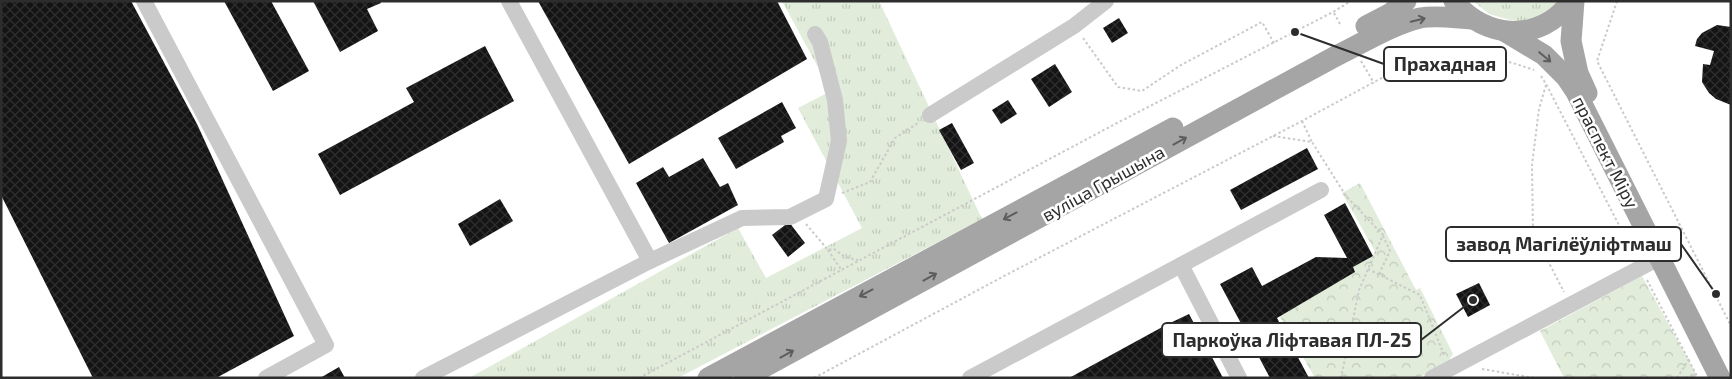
<svg xmlns="http://www.w3.org/2000/svg" width="1732" height="379" viewBox="0 0 1732 379" font-family="'Exo 2',sans-serif">
<style>
.grass{fill:url(#grass-tufts)}
.park{fill:url(#park-crowns)}
.building{fill:url(#building-cross-hatch)}
.lines{fill:none;stroke-linecap:round;stroke-linejoin:round}
.path{stroke:#cacaca;stroke-width:2;stroke-dasharray:2.5 2.5;stroke-linecap:butt}
.minor{stroke:#cacaca;stroke-width:16}
.major{stroke:#a5a5a5;stroke-width:21}
.oneway{stroke:#5d5d5d}
.labels{text-anchor:middle;dominant-baseline:central;stroke-width:5;stroke-linejoin:round;paint-order:stroke}
.street-label{font-size:18px;fill:#2d2d2d;stroke:#fff}
.leader{fill:none;stroke:#2d2d2d;stroke-width:2}
.callout-dot{fill:#2d2d2d;stroke:#fff;stroke-width:2}
.callout{fill:#fff;stroke:#2d2d2d;stroke-width:2}
.callout-label{font-size:19px;text-anchor:middle;font-weight:bold;fill:#2d2d2d}
</style>
<defs>
<pattern id="grass-tufts" width="24" height="20" patternUnits="userSpaceOnUse" patternTransform="scale(1.25)"><rect width="24" height="20" fill="#e1ecda"/><path d="M3 7l-1-3M5 7V3M7 7l1-3M15 17l-1-3M17 17v-4M19 17l1-3" fill="none" stroke="#c1cbbb"/></pattern>
<pattern id="park-crowns" width="20" height="18" patternUnits="userSpaceOnUse" patternTransform="scale(1.25)"><rect width="20" height="18" fill="#e1ecda"/><path d="M2 6a3 3 0 1 1 6 0M12 15a3 3 0 1 1 6 0" fill="none" stroke="#c1cbbb"/></pattern>
<pattern id="building-cross-hatch" width="8" height="8" patternUnits="userSpaceOnUse" patternTransform="scale(1.25)"><rect width="8" height="8" fill="#141414"/><path d="M0 0l8 8M0 8l8-8" fill="none" stroke="#2e2e2e"/></pattern>
</defs>
<rect width="100%" height="100%" fill="#fff"/>
<g class="grass">
<polygon points="782,1 879,1 982,219 678,378 469,378 738,228 766,278 862,228 798,108 831,91"/>
<polygon points="1473,1 1564,1 1528,23 1510,20 1489,14"/>
</g>
<g class="park">
<polygon points="1360,183 1416,290 1420,288 1453,354 1448,362 1418,378 1315,378 1276,310 1376,253 1342,193"/>
<polygon points="1642,276 1695,372 1696,378 1564,378 1540,331"/>
</g>
<g class="building">
<polygon points="1,1 131,1 197,124 294,336 216,378 93,378 1,195"/>
<polygon points="224,1 271,1 309,71 273,91"/>
<polygon points="313,1 380,1 381,3 367,9 378,31 340,52"/>
<polygon points="538,1 777,1 807,59 629,164"/>
<polygon points="1119,18 1128,33 1112,43 1103,28"/>
<polygon points="1717,25 1731,27 1731,105 1716,99 1709,93 1702,82 1703,64 1710,65 1714,51 1695,46 1697,39 1702,33"/>
<polygon points="485,46 514,101 340,195 318,154 414,102 406,88"/>
<polygon points="1055,64 1072,92 1049,107 1031,79"/>
<polygon points="1008,100 1017,114 1001,124 992,110"/>
<polygon points="782,102 796,128 781,136 784,142 736,169 718,138"/>
<polygon points="952,123 974,163 961,170 939,130"/>
<polygon points="1307,148 1318,169 1241,210 1230,190"/>
<polygon points="703,158 720,187 728,183 738,205 669,243 636,183 663,167 669,177"/>
<polygon points="500,199 513,221 470,246 458,224"/>
<polygon points="1345,203 1373,256 1353,267 1355,272 1277,318 1309,378 1270,378 1220,284 1252,267 1262,286 1316,257 1347,258 1324,215"/>
<polygon points="789,222 805,243 788,257 772,235"/>
<polygon points="1479,283 1490,305 1468,317 1456,294"/>
<polygon points="1189,314 1223,378 1069,378 1166,325"/>
<polygon points="339,367 345,378 320,378"/>
</g>
<g class="lines">
<g class="path">
<polyline points="1617,1 1597,61 1731,326"/>
<polyline points="1334,13 1340,24"/>
<polyline points="1083,38 1118,87 1142,91 1181,65 1262,22 1274,43"/>
<polyline points="1361,61 1374,83"/>
<polyline points="1541,76 1546,84 1635,256"/>
<polyline points="1546,85 1539,109 1532,165 1533,232 1564,292"/>
<polyline points="1302,121 1312,142"/>
<polyline points="1273,136 1312,142 1346,196 1383,235 1359,290 1341,378"/>
<polyline points="842,193 870,182 895,138 918,123"/>
<polyline points="806,224 828,250 834,249 845,257 858,260"/>
<polyline points="828,250 842,271"/>
<polyline points="1368,269 1420,295 1444,355"/>
<polyline points="1379,274 1390,251 1383,236"/>
<polyline points="1647,280 1698,378"/>
<polyline points="1482,369 1534,378"/>
<polyline points="639,378 1117,123 1333,12 1351,1"/>
<path d="M814,378L1006,275L1302,121L1415,60C1433,57 1454,53 1473,55C1494,57 1514,63 1534,70"/>
<polyline points="1677,378 1689,359"/>
<polyline points="1686,378 1695,373"/>
</g>
<g class="minor">
<polyline points="144,1 326,345 266,378"/>
<polyline points="509,1 650,261"/>
<polyline points="930,115 1074,26 1106,1"/>
<polyline points="1181,265 1239,378"/>
<polyline points="423,378 650,261 742,218 790,217 826,199 839,141 835,100 820,42 815,34"/>
<polyline points="970,378 1321,190"/>
<polyline points="1432,378 1659,258"/>
</g>
<g class="major">
<path d="M1454,1C1484,39 1541,44 1571,1"/>
<polyline points="1574,1 1571,41 1578,73 1587,93"/>
<polyline points="1366,26 1391,13 1406,1"/>
<polyline points="1504,31 1544,55 1566,77 1576,92 1720,378"/>
<polyline points="708,378 1173,128"/>
<path d="M744,378L1336,56C1363,43 1391,25 1420,18C1436,15 1455,18 1471,19"/>
</g>
</g>
<defs><path id="oneway-shaft" d="M-6 0H5M1.5-3L5.5 0L1.5 3" fill="none" stroke-width="1.6" stroke-linecap="round" stroke-linejoin="round" transform="scale(1.25)"/></defs>
<g class="oneway">
<use href="#oneway-shaft" transform="translate(1418 20) rotate(-14)"/>
<use href="#oneway-shaft" transform="translate(1545 57) rotate(40)"/>
<use href="#oneway-shaft" transform="translate(1180 141) rotate(-29)"/>
<use href="#oneway-shaft" transform="translate(1010 216) rotate(152)"/>
<use href="#oneway-shaft" transform="translate(930 277) rotate(-29)"/>
<use href="#oneway-shaft" transform="translate(866 293) rotate(152)"/>
<use href="#oneway-shaft" transform="translate(787 354) rotate(-29)"/>
</g>
<g class="labels">
<g class="street-label">
<text transform="translate(1606 152) rotate(63)">праспект Міру</text>
<text transform="translate(1103 183) rotate(-29)">вуліца Грышына</text>
</g>
</g>
<path class="leader" d="M1295 32L1384 64M1716 294L1681 244M1473 300L1421 340"/>
<g class="callout-dot">
<circle cx="1295" cy="32" r="5"/>
<circle cx="1716" cy="294" r="5"/>
<circle cx="1473" cy="300" r="5"/>
</g>
<g class="callout">
<rect x="1384" y="47" width="122" height="34" rx="5"/>
<rect x="1446" y="227" width="235" height="34" rx="5"/>
<rect x="1162" y="323" width="259" height="34" rx="5"/>
</g>
<g class="callout-label">
<text x="1445" y="71">Прахадная</text>
<text x="1564" y="251">завод Магілёўліфтмаш</text>
<text x="1292" y="347">Паркоўка Ліфтавая ПЛ-25</text>
</g>
<rect width="1732" height="379" fill="none" stroke="#2d2d2d" stroke-width="5"/>
</svg>
